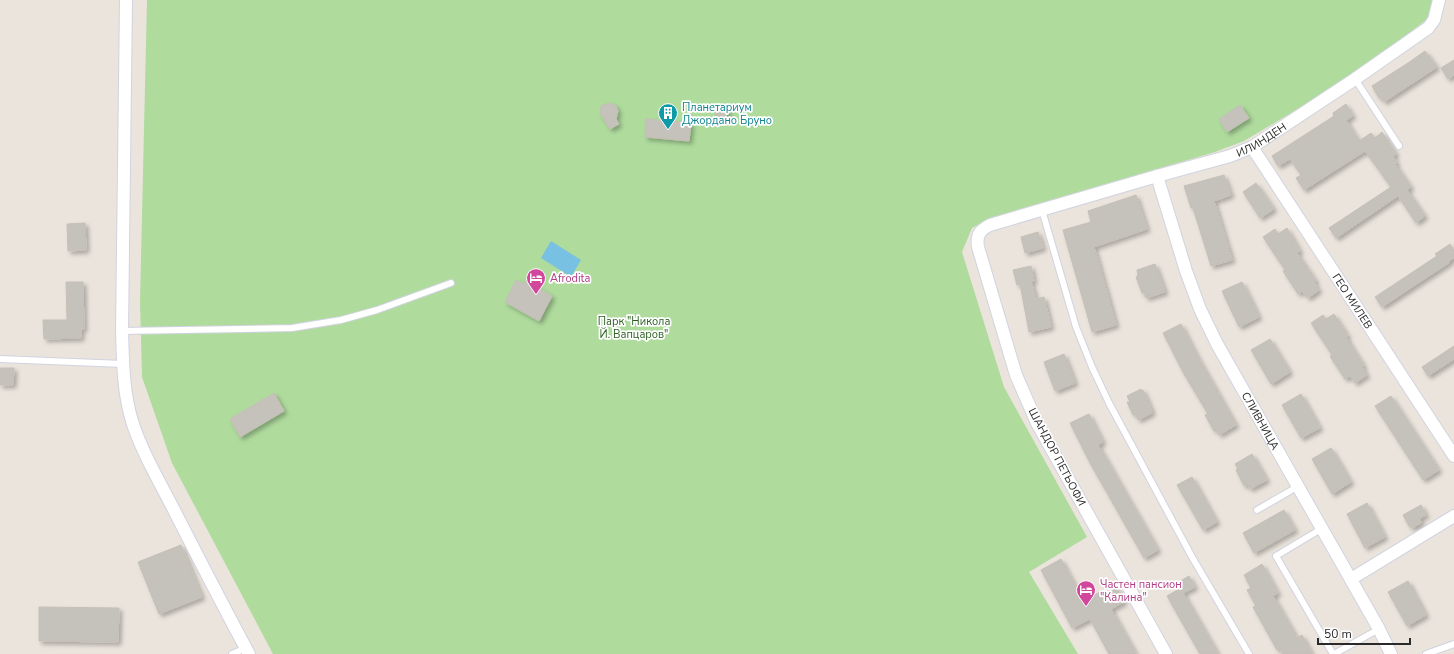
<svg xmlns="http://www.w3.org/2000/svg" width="1454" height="654" viewBox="0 0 1454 654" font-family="'Nunito Sans',sans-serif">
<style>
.green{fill:#afdb9d}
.water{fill:#78c1e2}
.building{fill:#c5c1bb;stroke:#c5c0b6;filter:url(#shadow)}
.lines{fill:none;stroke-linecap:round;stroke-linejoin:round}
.lane-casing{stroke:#d1d3e0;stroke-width:8}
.street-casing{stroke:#d1d3e0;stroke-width:14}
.lane{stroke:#fff;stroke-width:6}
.street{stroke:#fff;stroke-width:12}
.labels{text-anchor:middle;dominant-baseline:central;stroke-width:3.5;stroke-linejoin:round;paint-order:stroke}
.culture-label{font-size:11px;fill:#0d838f;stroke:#fff;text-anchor:start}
.street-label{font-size:11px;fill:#292929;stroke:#fff}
.hotel-label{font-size:11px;fill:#b23c85;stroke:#fff;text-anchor:start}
.park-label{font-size:11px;fill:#2a5e20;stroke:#fff}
</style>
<defs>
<filter id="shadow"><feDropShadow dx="3" dy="3" stdDeviation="2" flood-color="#0004"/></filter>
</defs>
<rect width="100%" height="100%" fill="#eae4dc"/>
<polygon class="green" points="147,0 1433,0 1430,17 1351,77 1244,141 1215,152 990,218 972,228 962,252 1004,387 1087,537 1029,572 1078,654 273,654 172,463 142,377 140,302"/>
<polygon class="water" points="551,241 581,260 571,277 541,258"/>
<g class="building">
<polygon points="1425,51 1437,67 1384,102 1381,97 1379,98 1372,86 1408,63"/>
<polygon points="1454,60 1454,75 1448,79 1441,68"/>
<polygon points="608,103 615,105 618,111 616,119 619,124 610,129 600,113 601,106"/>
<polygon points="1346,104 1353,116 1346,120 1359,141 1371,133 1375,138 1382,132 1396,154 1393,156 1397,163 1395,164 1411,187 1407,190 1425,216 1416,223 1398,196 1336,238 1329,228 1391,187 1365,151 1304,190 1296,178 1301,175 1290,159 1278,166 1272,156 1334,116 1333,113"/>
<polygon points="1240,105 1249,118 1227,132 1219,119"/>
<polygon points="720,106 729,111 724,120 715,115"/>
<polygon points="646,119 691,123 689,141 645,137"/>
<polygon points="1224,175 1231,195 1214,201 1232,260 1211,266 1193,208 1191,208 1184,186"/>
<polygon points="1256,183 1274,209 1260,218 1243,192"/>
<polygon points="1136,195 1147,229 1094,247 1116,325 1092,332 1063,230 1091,222 1088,211"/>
<polygon points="85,223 86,250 68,251 67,224"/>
<polygon points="1287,228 1300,251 1297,253 1316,281 1314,282 1319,290 1308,298 1302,291 1298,294 1283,271 1285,270 1263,237 1275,229 1278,234"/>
<polygon points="1038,232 1043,248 1025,253 1021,237"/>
<polygon points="1450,244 1454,251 1454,258 1449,261 1450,262 1382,307 1375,297 1437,256 1435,254"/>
<polygon points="1155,264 1165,292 1146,298 1144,292 1142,293 1136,277 1138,276 1137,270"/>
<polygon points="1031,266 1034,281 1031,281 1036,299 1044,297 1051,327 1029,332 1020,284 1017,285 1013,270"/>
<polygon points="516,280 523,284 525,281 552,296 539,321 505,302"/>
<polygon points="66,282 83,282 84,329 81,329 81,338 44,339 43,320 67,320"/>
<polygon points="1242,282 1259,317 1239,327 1222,291"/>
<polygon points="1334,314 1348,336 1346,337 1364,366 1362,367 1367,375 1355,383 1350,376 1345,379 1333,361 1330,356 1332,355 1311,323 1323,315 1326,319"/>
<polygon points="1181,324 1197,356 1236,425 1219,435 1216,429 1214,431 1205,415 1208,414 1184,374 1163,333"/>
<polygon points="1270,339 1290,372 1271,384 1251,350"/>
<polygon points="1454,346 1454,359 1428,376 1422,367"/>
<polygon points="1064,354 1075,383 1055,391 1044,362"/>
<polygon points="0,368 14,368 13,385 0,385"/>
<polygon points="1141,389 1142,391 1143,390 1152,411 1151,411 1152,413 1138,420 1135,413 1133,415 1127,402 1130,402 1127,396"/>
<polygon points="274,393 284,411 240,437 230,419"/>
<polygon points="1301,394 1320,428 1301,438 1282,405"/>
<polygon points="1391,396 1439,470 1423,480 1375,406"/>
<polygon points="1089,414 1103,442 1098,445 1158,550 1144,558 1090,463 1070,423"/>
<polygon points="1331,448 1351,482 1332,494 1312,459"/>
<polygon points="1252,454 1267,480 1250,489 1247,484 1244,486 1236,470 1238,469 1235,464"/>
<polygon points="1192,477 1217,522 1203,530 1177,485"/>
<polygon points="1367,503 1385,537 1365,548 1347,514"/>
<polygon points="1421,505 1426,515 1420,518 1421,523 1412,528 1411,526 1409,526 1403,515"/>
<polygon points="1284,510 1295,530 1254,553 1243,533"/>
<polygon points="181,545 202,597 159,614 138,562"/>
<polygon points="1061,559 1083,601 1102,591 1104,595 1116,587 1124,602 1111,609 1136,654 1109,654 1090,619 1072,628 1041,570"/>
<polygon points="1262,564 1278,593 1273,596 1297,638 1302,635 1312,654 1283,654 1280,648 1277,650 1253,607 1256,606 1247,590 1251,588 1244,575"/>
<polygon points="1189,576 1195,587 1183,593 1218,654 1200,654 1167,596 1181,588 1177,583"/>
<polygon points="1408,581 1426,615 1407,626 1388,592"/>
<polygon points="39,607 119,608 118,642 39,641"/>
</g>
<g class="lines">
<g class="lane-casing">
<g id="lane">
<polyline points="1355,79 1399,146"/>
<polyline points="1042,210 1076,327 1092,367 1109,403 1192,557 1249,654"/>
<polyline points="122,331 292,328 341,320 377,310 451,283"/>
<polyline points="0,359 123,364"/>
<polyline points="1257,510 1297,487"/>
<polyline points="1321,529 1276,556 1333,654"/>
<polyline points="232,654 246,648"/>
<polyline points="1334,654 1379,629"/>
<polyline points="1426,654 1454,644"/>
</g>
</g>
<g class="street-casing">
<g id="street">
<path d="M126,0L122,331C123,361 123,392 132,421C141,451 162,486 176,514C200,561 224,608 249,654"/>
<path id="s1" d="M1252,147L1454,456"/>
<path id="s2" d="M1157,176L1186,271L1200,309L1217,344L1379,629L1391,654"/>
<polyline points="1351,579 1454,516"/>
<path id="s3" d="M1166,654L1037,423L1016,375L978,247C976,235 980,230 990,225L1157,176L1230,156L1252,147L1355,79L1428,28L1434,20L1439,0"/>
</g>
</g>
<use href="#lane" class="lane"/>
<use href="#street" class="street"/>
</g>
<defs>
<g id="building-pin" transform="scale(1)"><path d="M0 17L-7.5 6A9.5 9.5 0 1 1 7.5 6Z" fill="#0f9aa8" stroke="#fff"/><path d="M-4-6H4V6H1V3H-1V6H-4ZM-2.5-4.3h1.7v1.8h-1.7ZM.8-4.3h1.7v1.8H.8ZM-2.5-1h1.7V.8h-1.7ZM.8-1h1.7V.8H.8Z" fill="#fff"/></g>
<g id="hotel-pin" transform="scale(1)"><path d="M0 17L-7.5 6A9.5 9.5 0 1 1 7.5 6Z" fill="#d1479c" stroke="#fff"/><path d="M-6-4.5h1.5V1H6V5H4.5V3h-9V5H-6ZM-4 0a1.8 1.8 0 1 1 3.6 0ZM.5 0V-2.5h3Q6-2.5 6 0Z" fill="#fff"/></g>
</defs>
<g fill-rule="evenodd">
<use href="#building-pin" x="668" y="113"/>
<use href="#hotel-pin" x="536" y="278"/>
<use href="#hotel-pin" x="1086" y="590"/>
</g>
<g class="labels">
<g class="culture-label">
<text x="682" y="107">Планетариум<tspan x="682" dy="13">Джордано Бруно</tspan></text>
</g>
<g class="street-label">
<text stroke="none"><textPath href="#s3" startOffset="763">ИЛИНДЕН</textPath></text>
<text stroke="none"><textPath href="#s1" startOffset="184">ГЕО МИЛЕВ</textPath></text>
<text stroke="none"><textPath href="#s2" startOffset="267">СЛИВНИЦА</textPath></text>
<text transform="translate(1057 457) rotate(62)">ШАНДОР ПЕТЬОФИ</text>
</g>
<g class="hotel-label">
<text x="550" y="278">Afrodita</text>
<text x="1100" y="584">Частен пансион<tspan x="1100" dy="13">"Калина"</tspan></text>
</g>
<g class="park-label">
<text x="634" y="321">Парк "Никола<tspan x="634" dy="13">Й. Вапцаров"</tspan></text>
</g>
</g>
<path d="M1318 638v6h92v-6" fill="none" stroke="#292929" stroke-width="2"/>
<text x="1324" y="638" font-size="12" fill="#292929" stroke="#ffffff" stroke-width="3" paint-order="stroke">50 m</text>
</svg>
